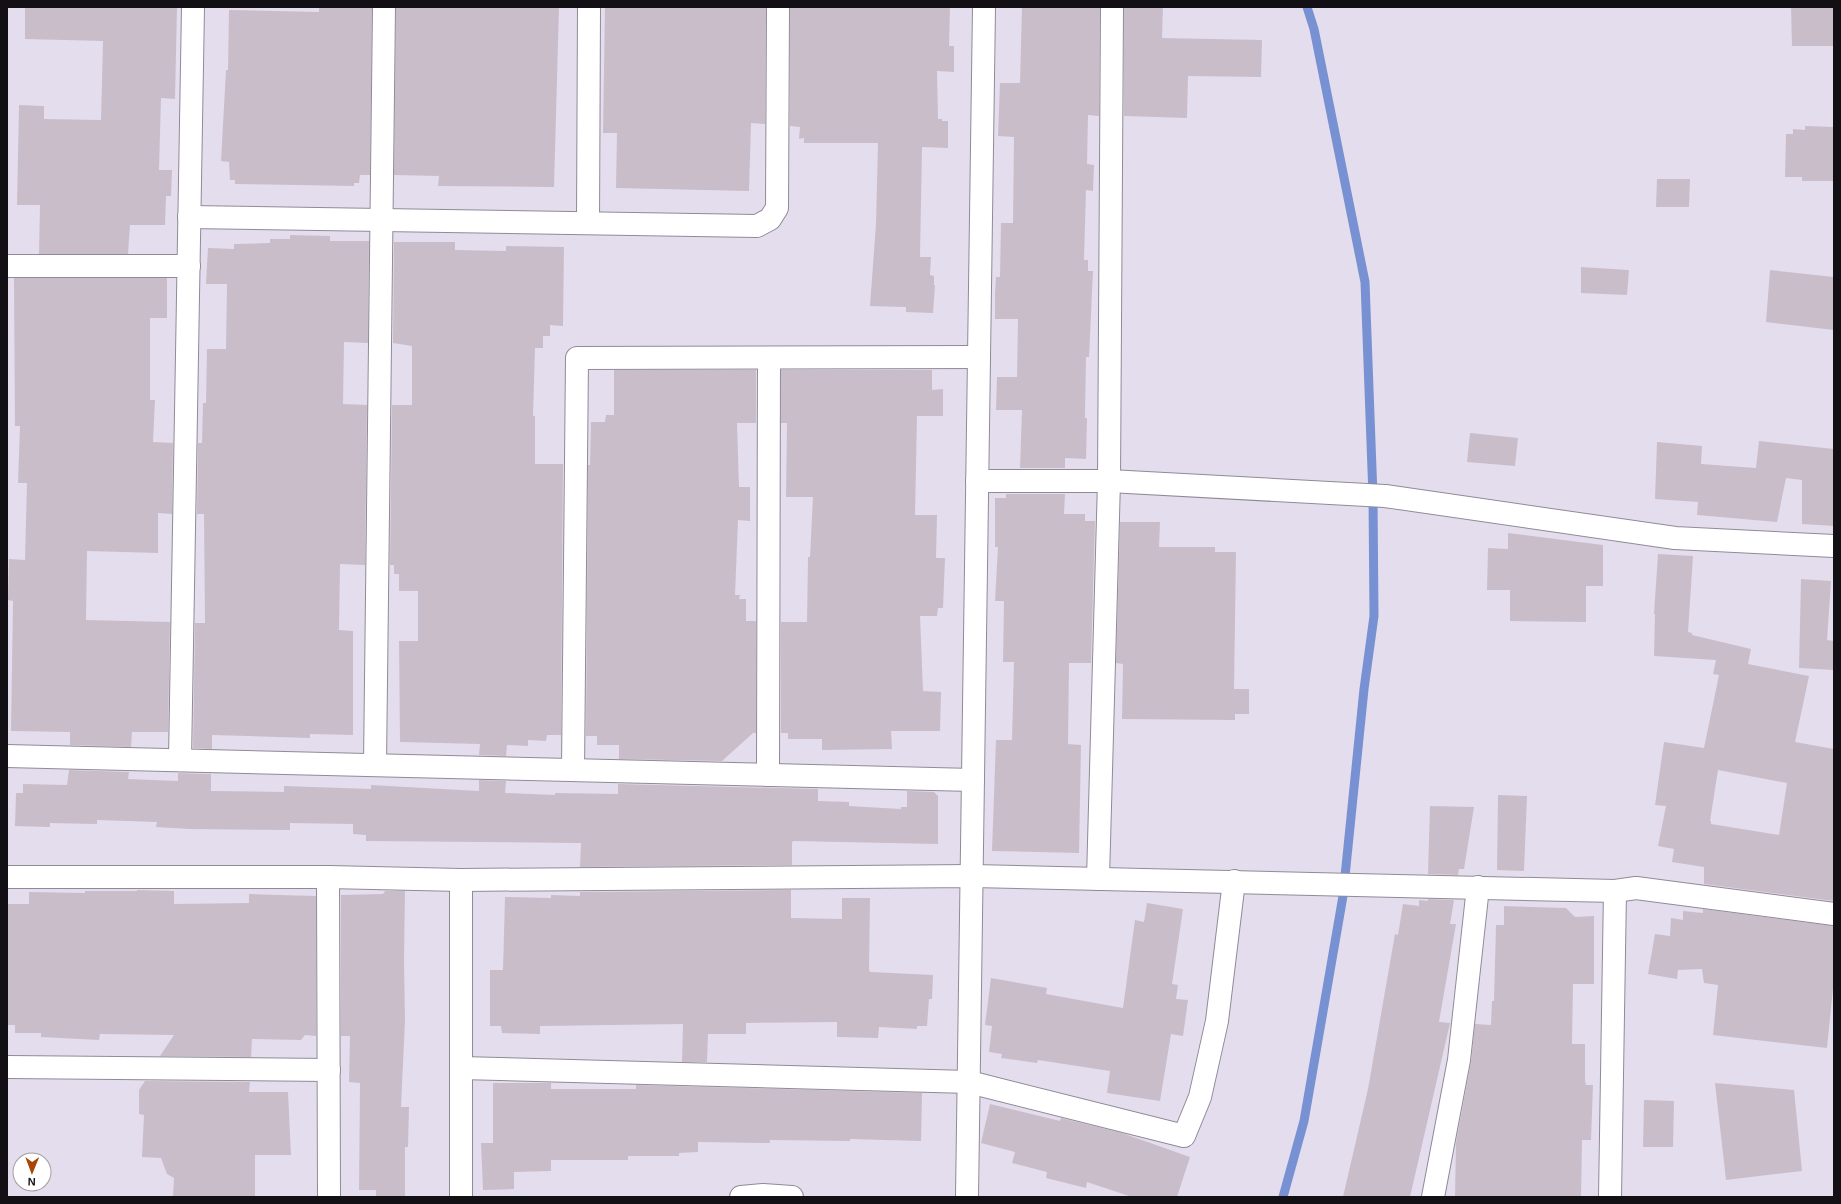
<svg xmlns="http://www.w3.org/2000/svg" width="1841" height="1204" viewBox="0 0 1841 1204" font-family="Arial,sans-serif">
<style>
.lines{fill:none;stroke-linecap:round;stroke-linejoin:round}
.stream{stroke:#7891d2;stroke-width:9}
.building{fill:#cabdca;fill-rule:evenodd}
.street-casing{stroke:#908a98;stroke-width:24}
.street{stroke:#fff;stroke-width:22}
</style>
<rect width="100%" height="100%" fill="#e4dded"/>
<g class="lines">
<polyline class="stream" points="1283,1197 1304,1121 1343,896 1364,689 1374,616 1373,496 1365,282 1314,29 1307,7"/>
</g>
<g class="building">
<polygon points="25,7 177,7 175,99 161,98 159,170 172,170 171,196 166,196 165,225 130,225 128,254 39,254 40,205 17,205 19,105 44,106 44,119 101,120 103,41 25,39"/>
<polygon points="319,7 372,7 370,175 360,175 359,183 354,183 354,186 235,184 235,180 230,180 229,162 221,161 226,70 228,70 229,10 319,12"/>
<polygon points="396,7 559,7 554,187 438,186 439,176 394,175"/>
<polygon points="605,7 766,7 765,124 751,123 749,191 616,188 617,133 603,133"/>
<polygon points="790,7 950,7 949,46 954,46 954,72 937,71 938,119 942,119 942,121 948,121 948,148 922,147 920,257 931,257 930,275 934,276 934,285 935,285 933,313 906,312 906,307 870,306 876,224 878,143 804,143 804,138 799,139 800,127 790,126"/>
<polygon points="1022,7 1100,7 1099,116 1088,115 1087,164 1094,165 1093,191 1086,190 1084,260 1088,260 1088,271 1093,271 1089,357 1086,357 1085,413 1085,418 1087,418 1086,459 1065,458 1065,468 1020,468 1022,410 996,410 997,377 1017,377 1018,319 995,319 995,294 996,277 1000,277 1001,223 1013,223 1014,137 998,136 1000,83 1020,83"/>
<polygon points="1124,7 1163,7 1162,38 1262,40 1261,77 1188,76 1187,118 1124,116"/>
<polygon points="1791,7 1834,7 1834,46 1792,46"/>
<polygon points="1805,126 1834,127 1834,181 1802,181 1802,177 1785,177 1786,134 1793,134 1793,129 1805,130"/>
<polygon points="1657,179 1690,179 1689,207 1656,207"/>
<polygon points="290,235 330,236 330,241 369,241 368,343 344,342 343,404 367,405 365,565 340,564 339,630 353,631 353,735 310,734 310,738 212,735 212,749 193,748 195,623 205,623 204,514 197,514 198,443 202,443 203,403 206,403 207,349 226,349 227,284 206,284 208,248 234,249 234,244 270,243 270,239 290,239"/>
<polygon points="394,242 455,242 455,250 506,251 506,246 564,247 563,326 550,325 550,336 543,336 543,348 535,348 533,416 535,416 535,464 563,464 561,735 547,735 546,741 528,740 528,746 507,745 506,756 479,755 480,744 400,742 399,641 418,641 418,591 399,591 399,574 394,574 394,565 390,565 392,405 412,405 412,346 393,343"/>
<polygon points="1581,267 1629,270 1627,295 1581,293"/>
<polygon points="1770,270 1834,277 1834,330 1766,322"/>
<polygon points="14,278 167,278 167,318 150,318 150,400 155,400 153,442 173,443 172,514 158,513 158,553 87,551 86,620 170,622 168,732 132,732 131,747 70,745 70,732 11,731 13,601 8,600 9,559 25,560 27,483 18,483 20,426 15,426"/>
<polygon points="614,370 756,370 756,423 737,423 739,487 750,487 750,521 738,520 735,595 740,595 739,599 746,599 746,621 756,621 756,733 753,733 722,761 619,759 619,745 597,745 597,736 586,736 588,465 590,465 591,422 605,422 606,415 614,415"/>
<polygon points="781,370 932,370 932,390 943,389 943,416 917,416 915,515 937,515 936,558 945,558 943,608 938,608 937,616 920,616 923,691 941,692 940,731 891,731 892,749 822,750 822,739 788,739 788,733 781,733 781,622 807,622 808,557 810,557 813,497 786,497 787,423 781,423"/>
<polygon points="1470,433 1518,438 1515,466 1467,462"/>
<polygon points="1759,441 1834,449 1834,526 1802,524 1802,480 1786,478 1777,522 1697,515 1698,502 1655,499 1657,442 1702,446 1701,464 1756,468"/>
<polygon points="1006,494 1065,494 1064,514 1085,514 1085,521 1095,521 1091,663 1069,663 1068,744 1081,745 1079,853 992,851 996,740 1012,740 1014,662 1003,662 1004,601 995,601 998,547 995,547 995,498 1006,498"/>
<polygon points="1120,522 1160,522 1159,547 1215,547 1215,552 1236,552 1234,689 1249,689 1249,714 1235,714 1235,720 1122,719 1123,664 1116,663"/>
<polygon points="1508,533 1603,545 1603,586 1586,586 1586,622 1510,621 1510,590 1487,590 1488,548 1508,549"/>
<path d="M1658,554L1693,556L1688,632L1692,633V635L1751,649L1748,664L1809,676L1795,742L1834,749V901L1704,884V867L1672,862L1674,849L1658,846L1666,806L1655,805L1664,742L1704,748L1719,675L1713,674L1716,660L1654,656L1655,614H1654ZM1718,770L1787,783L1779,835L1711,824V821H1710Z"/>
<polygon points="1801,579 1831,581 1827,640 1834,641 1834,670 1799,668"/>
<polygon points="69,770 129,772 128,779 178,781 178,773 211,774 211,791 284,792 284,786 371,789 371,785 479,791 479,780 506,781 505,793 555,795 555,793 618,794 618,784 818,789 818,801 849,802 849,806 901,809 901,807 907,807 907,791 934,792 938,796 938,844 793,841 792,843 792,865 580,867 581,843 366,841 366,835 353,834 353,824 290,823 290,830 190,829 156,827 157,822 97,820 97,824 50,823 50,827 15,826 16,793 23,793 23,784 67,785"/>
<polygon points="1498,795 1527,796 1524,871 1497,870"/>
<polygon points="1430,806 1474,807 1464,869 1459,869 1458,875 1428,874"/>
<polygon points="137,890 174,891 174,904 249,903 249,894 316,896 316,1036 305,1035 301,1040 252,1039 251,1057 160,1056 174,1035 100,1034 99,1040 41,1037 41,1033 15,1033 15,1025 7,1025 7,904 29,904 29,892 85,893 85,891 137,891"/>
<polygon points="791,890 791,918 842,919 842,898 870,898 869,970 870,972 933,975 932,999 929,999 927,1026 917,1026 917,1029 879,1027 878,1038 837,1037 837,1022 746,1023 746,1034 708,1034 707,1062 682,1062 683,1024 540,1026 540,1034 502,1033 501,1026 490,1026 490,970 503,970 505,897 551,898 551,895 580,896 580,892"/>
<polygon points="385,891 405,891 404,960 405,1020 401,1107 409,1107 408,1147 405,1147 405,1197 376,1197 376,1190 359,1190 360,1083 349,1082 350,1036 341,1036 341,895 383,894"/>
<polygon points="1428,899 1454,900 1450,924 1456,924 1439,1022 1450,1023 1410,1197 1343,1197 1368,1089 1395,934 1398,935 1403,904 1419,906 1419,900 1428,901"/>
<polygon points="1147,903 1183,909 1172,984 1178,985 1176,999 1188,1000 1183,1036 1171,1034 1160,1101 1107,1093 1110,1071 1038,1060 1037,1063 1001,1058 1002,1054 989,1052 992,1026 985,1025 991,978 1047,988 1046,994 1123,1008 1135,920 1144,922"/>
<polygon points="1504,906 1566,908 1575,917 1594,916 1594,984 1573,984 1572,1044 1585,1044 1585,1081 1586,1085 1593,1085 1591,1140 1582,1140 1581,1197 1455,1197 1456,1143 1471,1062 1475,1024 1491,1025 1492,1001 1494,1001 1496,925 1504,925"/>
<polygon points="1703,909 1834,926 1834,978 1827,1048 1713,1035 1718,985 1704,983 1702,969 1678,970 1677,979 1648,974 1655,934 1670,936 1671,918 1683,920 1683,911 1703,913"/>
<polygon points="145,1081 250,1082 249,1092 288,1092 291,1155 255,1155 255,1197 173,1197 174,1178 167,1174 161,1158 142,1157 144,1115 139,1114 139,1090"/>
<polygon points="493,1083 551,1083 551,1089 636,1089 636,1085 922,1093 921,1141 850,1139 850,1141 770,1140 770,1143 698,1142 698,1152 679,1153 679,1156 628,1156 628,1160 551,1160 551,1171 514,1172 514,1189 483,1190 481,1143 493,1143"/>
<polygon points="1715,1083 1794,1090 1802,1171 1726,1180"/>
<polygon points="1644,1100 1674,1101 1673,1147 1643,1147"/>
<polygon points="990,1104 1060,1121 1061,1118 1122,1133 1190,1157 1177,1197 1132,1197 1087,1182 1086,1188 1046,1178 1047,1172 1012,1163 1015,1152 981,1143"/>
</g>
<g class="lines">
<g class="street-casing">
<g id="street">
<polyline points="189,217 757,226 770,219 777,208 778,7"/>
<polyline points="588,223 589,7"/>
<polyline points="7,266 189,266"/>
<polyline points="977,481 1109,481 1385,496 1675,538 1834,546"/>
<polyline points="7,756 973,780"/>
<polyline points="180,760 193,7"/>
<polyline points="375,765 384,7"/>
<polyline points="573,770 577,358 979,357"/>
<polyline points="768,775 769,358"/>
<polyline points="7,877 328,877 461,880 972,876 1615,891 1636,888 1834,914"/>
<polyline points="328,877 329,1197"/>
<polyline points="1098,879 1109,481 1112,7"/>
<polyline points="461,880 461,1197"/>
<polyline points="7,1067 329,1070"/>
<polyline points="461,1068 969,1082 1184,1136 1200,1097 1217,1021 1234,881"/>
<polyline points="741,1197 763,1195 792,1197"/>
<polyline points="967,1197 984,7"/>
<polyline points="1433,1197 1459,1060 1478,887"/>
<polyline points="1610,1197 1615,891"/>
</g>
</g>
<use href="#street" class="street"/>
</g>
<rect width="1841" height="1204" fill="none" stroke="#131015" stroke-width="16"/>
<g transform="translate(32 1172) rotate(181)"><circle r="19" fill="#ffffff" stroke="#a19fa1"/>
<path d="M0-3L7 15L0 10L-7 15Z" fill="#a8460a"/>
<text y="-6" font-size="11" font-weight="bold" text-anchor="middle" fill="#131015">N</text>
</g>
</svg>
